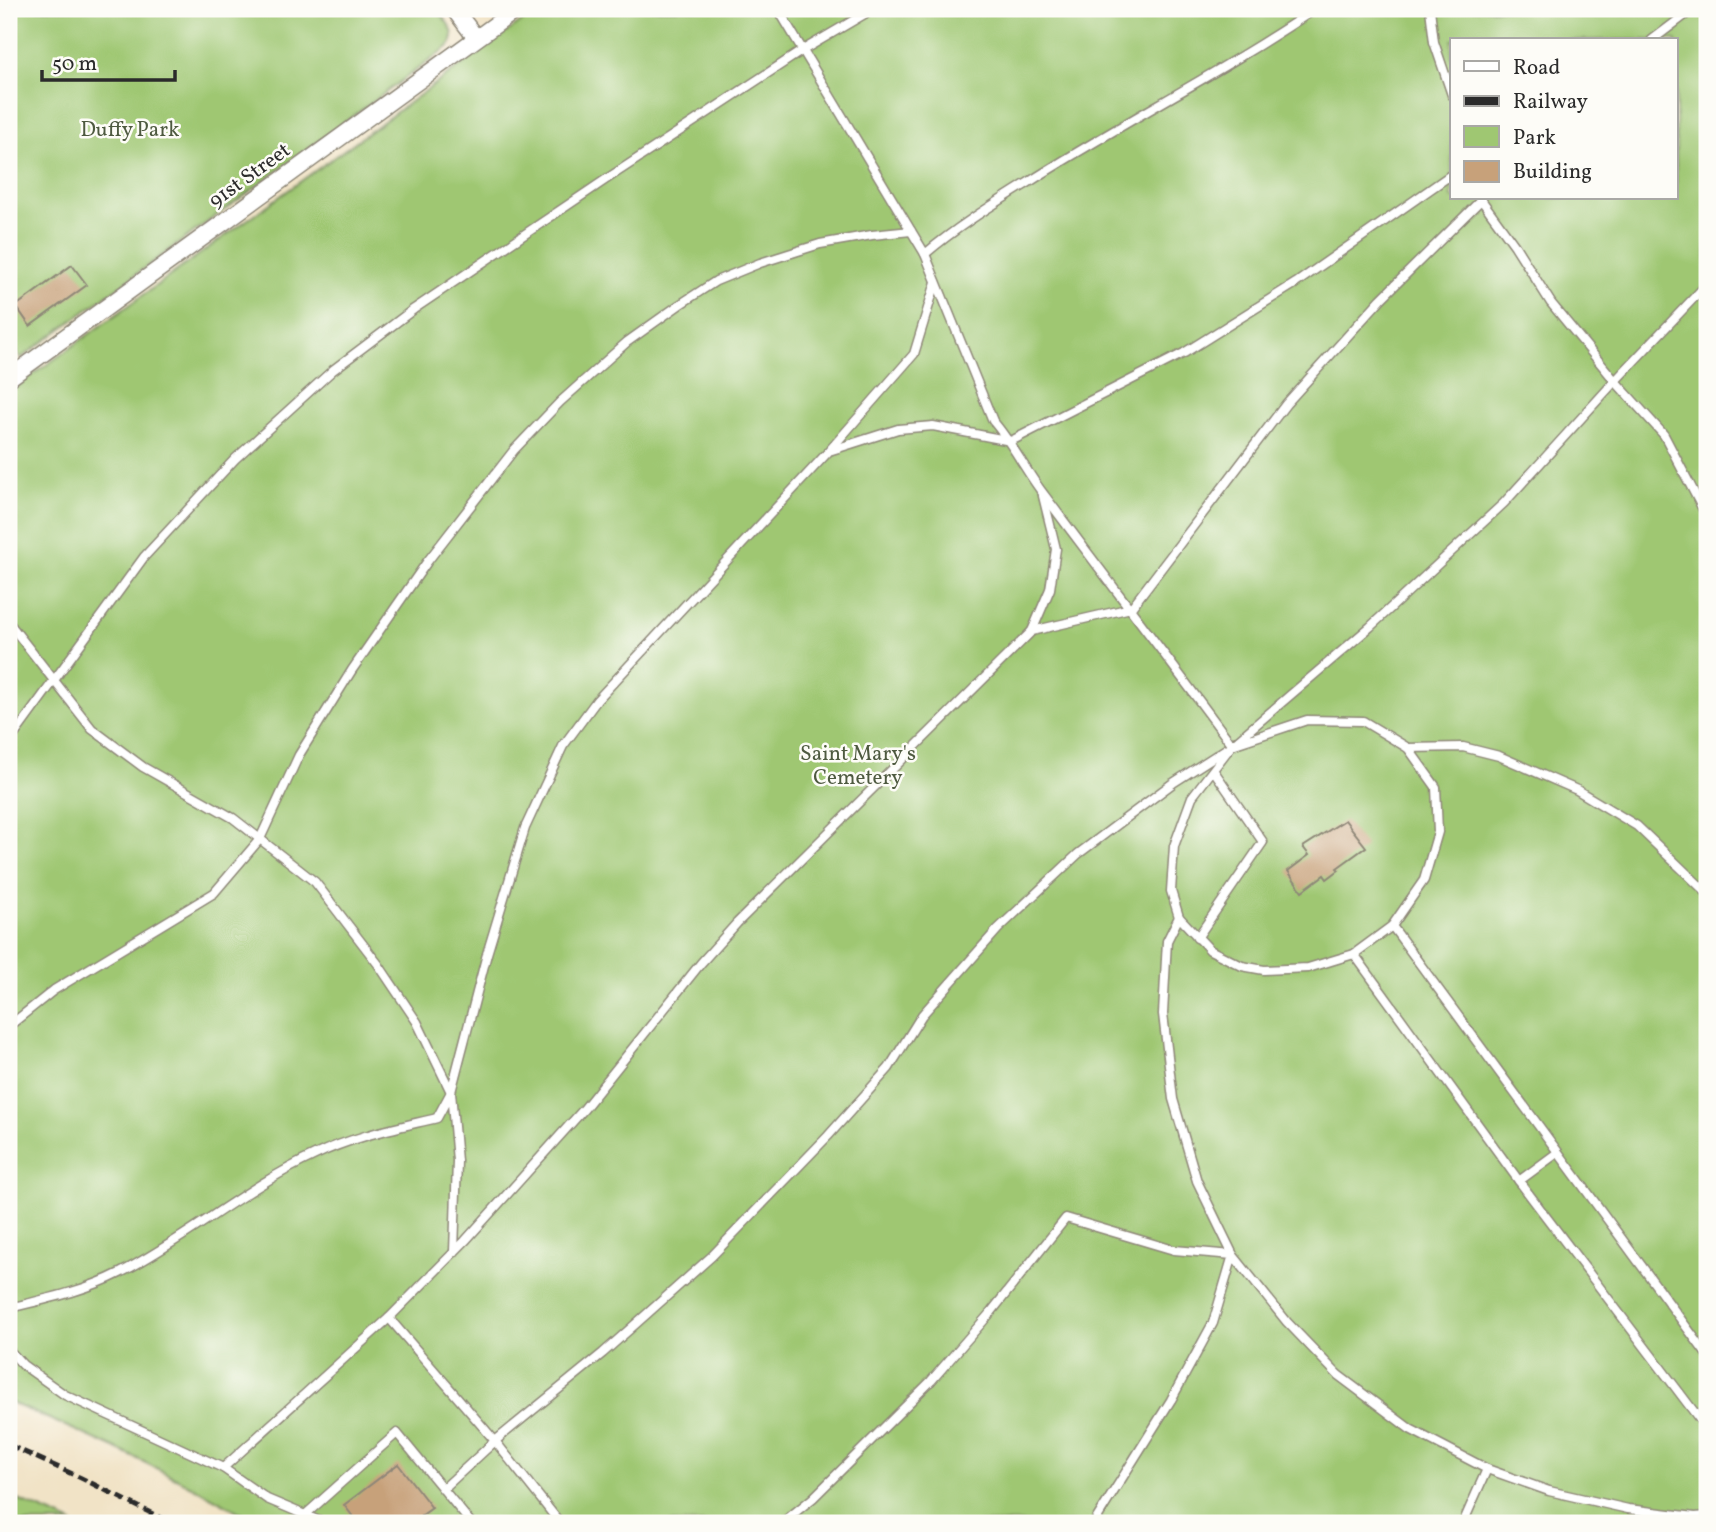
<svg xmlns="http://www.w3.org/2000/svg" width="1716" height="1532" viewBox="0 0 1716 1532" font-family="Vollkorn,serif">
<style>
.green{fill:#9fc772;stroke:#65794e;stroke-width:2;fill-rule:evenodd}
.building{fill:#c7a17a}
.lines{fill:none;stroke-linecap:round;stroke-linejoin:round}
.lane-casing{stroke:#8e8778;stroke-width:11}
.street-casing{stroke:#8e8778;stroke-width:19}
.lane{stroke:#fff;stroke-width:8}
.street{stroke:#fff;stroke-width:16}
.rail{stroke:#2b2b2b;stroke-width:5;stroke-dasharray:10 5;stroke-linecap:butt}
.labels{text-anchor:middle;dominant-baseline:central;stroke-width:5;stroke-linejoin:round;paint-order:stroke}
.park-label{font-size:21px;fill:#4e5a40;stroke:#fdfcf7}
.street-label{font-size:21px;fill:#2b2b2b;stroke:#fdfcf7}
</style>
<rect width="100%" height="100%" fill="#fdfcf7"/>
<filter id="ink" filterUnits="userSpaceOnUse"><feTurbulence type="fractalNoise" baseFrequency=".0143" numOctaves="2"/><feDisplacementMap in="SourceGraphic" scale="14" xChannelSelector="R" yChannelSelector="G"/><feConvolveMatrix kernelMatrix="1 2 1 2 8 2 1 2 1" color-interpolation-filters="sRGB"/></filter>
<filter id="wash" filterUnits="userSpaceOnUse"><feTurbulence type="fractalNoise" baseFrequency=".00686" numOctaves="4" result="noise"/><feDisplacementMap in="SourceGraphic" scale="28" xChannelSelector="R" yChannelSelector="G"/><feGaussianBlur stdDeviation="1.57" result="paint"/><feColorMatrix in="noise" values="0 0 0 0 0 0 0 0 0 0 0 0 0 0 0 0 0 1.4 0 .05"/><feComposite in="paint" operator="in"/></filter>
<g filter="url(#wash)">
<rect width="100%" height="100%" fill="#f1e3c6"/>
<g class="green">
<path d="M9,9H436C445,20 461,34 448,47L21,358L9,341Z"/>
<path d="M539,9H1707V1523H258C179,1476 94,1437 9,1402V392ZM1452,40H1676V198H1452Z"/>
<polygon points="9,1496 73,1523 9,1523"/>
</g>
<g id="blocks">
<g class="building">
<polygon points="72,265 87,285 30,326 16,306"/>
<polygon points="1345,820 1366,847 1337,868 1339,870 1327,879 1324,875 1302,891 1288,871 1309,855 1303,847"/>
<polygon points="398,1464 432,1508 421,1516 427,1523 358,1523 344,1505"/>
</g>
</g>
</g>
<g filter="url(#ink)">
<use href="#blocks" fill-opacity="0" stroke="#8e8778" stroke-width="2"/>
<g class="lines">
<g class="lane-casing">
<g id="lane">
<path d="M778,9L925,254L993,421C1013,444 1026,472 1045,496C1107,579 1170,661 1232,745"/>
<polyline points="1430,9 1434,42 1452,95"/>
<polyline points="1652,40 1693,9"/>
<polyline points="1480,198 1515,246 1551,303 1615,381 1664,435 1707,517"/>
<path d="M925,254C957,227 991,206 1026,184C1121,123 1222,72 1315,9"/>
<polyline points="832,450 898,429 933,426 1011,441 1184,353 1296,283 1452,174"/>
<polyline points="9,623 92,729 143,767 233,818 315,882 378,964 417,1022 451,1092 457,1161 454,1252"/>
<polyline points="1032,631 1050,589 1056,549 1043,496"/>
<polygon points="1307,720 1363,721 1408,748 1436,787 1438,832 1424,880 1392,926 1354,954 1308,968 1264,970 1242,966 1210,950 1179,917 1171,891 1174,846 1192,797 1232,745"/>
<polyline points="9,742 144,557 235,459 333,370 414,309 608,178 803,50 873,9"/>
<polyline points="1408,748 1463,747 1499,756 1577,790 1637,826 1707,893"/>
<polyline points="1179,917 1167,941 1163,1014 1173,1099 1197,1181 1233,1255 1287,1322 1338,1375 1410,1429 1487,1469 1549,1491 1628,1509 1695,1517 1707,1516"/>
<polyline points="1392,926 1707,1355"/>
<polyline points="1197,938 1263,842 1214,771"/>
<polyline points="1354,954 1519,1181 1707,1429"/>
<polyline points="9,1026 54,990 214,893 260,839 299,755 352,670 427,562 514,450 560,402 627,342 679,305 716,281 760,263 820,244 872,235 911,231"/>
<polyline points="1519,1181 1557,1153"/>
<path d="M9,1308C46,1299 85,1291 120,1273C188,1238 246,1187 315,1155C354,1136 396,1128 437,1118L451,1092L487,954L525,828L563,746L597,700L829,451L914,354L936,282"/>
<polyline points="389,1318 495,1441 560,1523"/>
<polyline points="9,1350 23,1365 65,1395 223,1468 267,1499 324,1523"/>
<polyline points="223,1468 389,1318 465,1241 584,1109 701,963 737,923 1032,631 1131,608 1286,404 1381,299 1481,200"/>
<polyline points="443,1489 495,1441 603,1353 712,1256 828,1136 889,1068 922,1015 998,929 1078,854 1173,783 1232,745 1370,627 1504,503 1615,381 1707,284"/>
<polyline points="305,1515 397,1433 471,1523"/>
<polyline points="782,1523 813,1498 931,1381 992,1311 1066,1218 1174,1250 1233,1255 1213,1323 1171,1400 1094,1523"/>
<polyline points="1463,1523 1487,1469"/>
</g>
</g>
<g class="street-casing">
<g id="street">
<polyline points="454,9 476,38"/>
<polyline points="9,378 517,9"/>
</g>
</g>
<use href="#lane" class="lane"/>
<use href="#street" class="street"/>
<polyline class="rail" points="9,1445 79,1477 171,1523"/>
</g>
</g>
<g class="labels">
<g class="park-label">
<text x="130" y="130">Duffy Park</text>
<text x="858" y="754">Saint Mary's<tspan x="858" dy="24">Cemetery</tspan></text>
</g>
<g class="street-label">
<text transform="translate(250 176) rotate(-36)">91st Street</text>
</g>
</g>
<rect width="1716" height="1532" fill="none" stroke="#fdfcf7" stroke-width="35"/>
<rect x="1450" y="38" width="228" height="161" fill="#fdfcf7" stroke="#a9a8a5" stroke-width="2"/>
<rect x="1464" y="61" width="35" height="10" fill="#ffffff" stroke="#a9a8a5" stroke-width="2"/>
<text x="1513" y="74" font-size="21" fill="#2b2b2b">Road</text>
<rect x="1464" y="96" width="35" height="10" fill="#2b2b2b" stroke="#a9a8a5" stroke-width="2"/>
<text x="1513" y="108" font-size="21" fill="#2b2b2b">Railway</text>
<rect x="1464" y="126" width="35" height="21" fill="#9fc772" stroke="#a9a8a5" stroke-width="2"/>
<text x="1513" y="144" font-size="21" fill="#2b2b2b">Park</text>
<rect x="1464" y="161" width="35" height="21" fill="#c7a17a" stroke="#a9a8a5" stroke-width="2"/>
<text x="1513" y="178" font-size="21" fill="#2b2b2b">Building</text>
<path d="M42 70v10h133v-10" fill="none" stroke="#2b2b2b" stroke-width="3.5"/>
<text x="52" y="70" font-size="21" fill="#2b2b2b" stroke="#fdfcf7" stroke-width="5" paint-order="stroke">50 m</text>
</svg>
